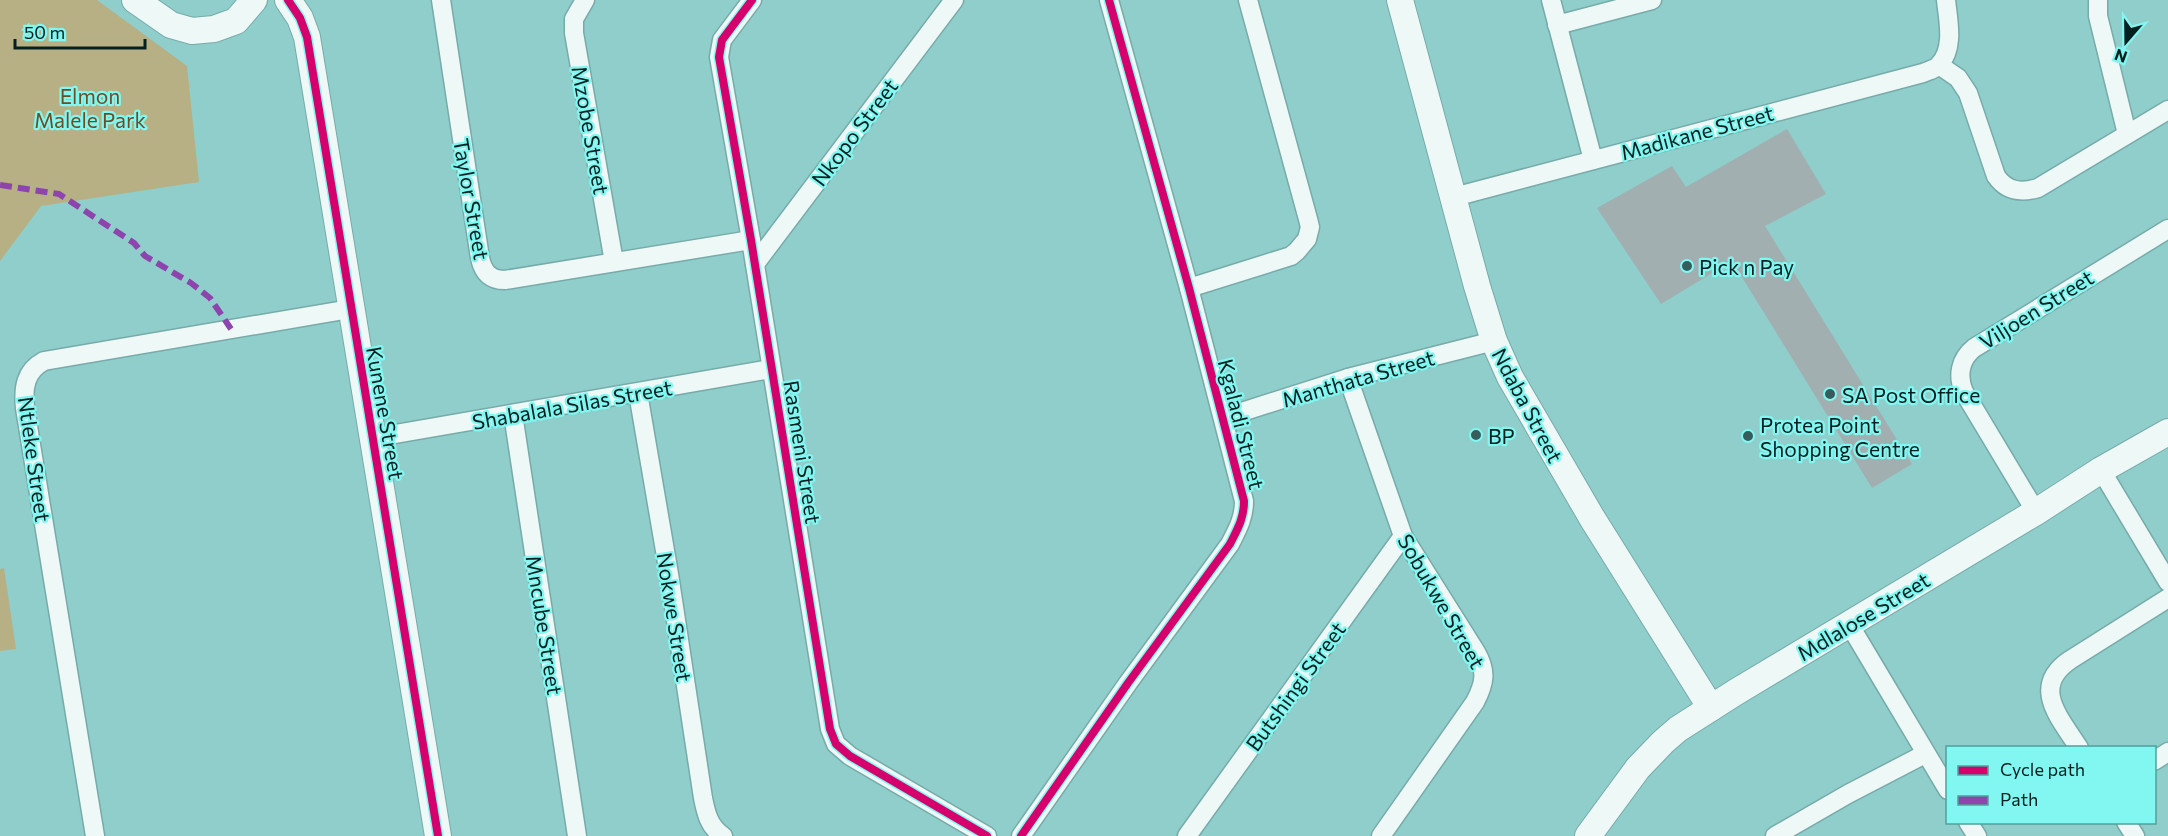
<svg xmlns="http://www.w3.org/2000/svg" width="2168" height="836" viewBox="0 0 2168 836" font-family="Commissioner,sans-serif">
<style>
.green{fill:#b6b084}
.building{fill:#a2afb0}
.lines{fill:none;stroke-linecap:round;stroke-linejoin:round}
.street-casing{stroke:#77aba9;stroke-width:21}
.secondary-casing{stroke:#77aba9;stroke-width:28}
.street{stroke:#eef8f7;stroke-width:18}
.secondary{stroke:#eef8f7;stroke-width:26}
.quiet{stroke:#8e44ad;stroke-width:6;stroke-dasharray:12 6;stroke-linecap:butt}
.cycleway-casing{stroke:#82f6f0;stroke-width:11}
.cycleway{stroke:#d6006c;stroke-width:8}
.poi-dot{fill:#365d5b;stroke:#82f6f0;stroke-width:2}
.labels{text-anchor:middle;dominant-baseline:central;stroke-width:4.5;stroke-linejoin:round;paint-order:stroke}
.park-label{font-size:21px;fill:#6c4d26;stroke:#82f6f0}
.street-label{font-size:21px;fill:#06201f;stroke:#82f6f0}
.poi-label{font-size:21px;fill:#06201f;stroke:#82f6f0;text-anchor:start}
</style>
<rect width="100%" height="100%" fill="#8fcecb"/>
<g class="green">
<polygon points="0,0 97,0 187,66 199,182 41,206 0,261"/>
<polygon points="4,568 16,649 0,651 0,569"/>
</g>
<polygon class="building" points="1787,129 1826,194 1765,226 1912,464 1872,488 1732,261 1661,304 1597,208 1672,166 1686,187"/>
<g class="lines">
<g class="street-casing">
<g id="street">
<path d="M441,0L480,258C483,272 490,280 505,280L751,240"/>
<polyline points="585,0 574,19 574,33 614,262"/>
<polyline points="752,0 722,40 719,57 751,240 830,729 836,744 850,756 987,836"/>
<polyline points="1551,0 1593,160"/>
<polyline points="2098,0 2098,16 2127,134"/>
<polyline points="1557,25 1652,0"/>
<path d="M1939,65L1958,78L1968,93L1996,176C2007,192 2021,193 2038,188L2168,110"/>
<path d="M1454,197L1923,73C1927,71 1936,69 1939,65C1955,48 1948,20 1946,0"/>
<polyline points="755,264 954,0"/>
<polyline points="1189,288 1291,256 1297,251 1307,239 1310,227 1308,219 1248,0"/>
<path d="M1348,378L1403,536L1476,652C1487,671 1485,683 1475,702L1381,836"/>
<path d="M638,393L669,574L703,798C706,813 709,827 723,836"/>
<polyline points="513,414 577,836"/>
<polyline points="1223,418 1348,378 1494,341"/>
<polyline points="372,438 771,369"/>
<polyline points="2101,470 2168,582"/>
<path d="M2036,512L1964,392C1957,376 1960,359 1974,348L2168,229"/>
<polyline points="1849,624 1948,790"/>
<path d="M2079,748C2060,718 2030,687 2070,660L2168,598"/>
<polyline points="2154,761 2168,752"/>
<polyline points="1968,822 1977,836"/>
<polyline points="2126,822 2135,836"/>
<path d="M95,836L25,408C23,388 25,371 44,361L350,309"/>
<path d="M1021,836L1128,683L1230,544C1237,530 1244,519 1244,501L1189,288L1109,0"/>
<polyline points="1187,836 1403,536"/>
<polyline points="1775,836 1848,794 1925,754"/>
</g>
</g>
<g class="secondary-casing">
<g id="secondary">
<polyline points="135,0 171,25 192,31 214,29 236,21 254,0"/>
<polyline points="288,0 300,18 307,37 438,836"/>
<polyline points="1400,0 1477,286 1494,341 1510,377 1592,518 1711,708"/>
<polyline points="1588,836 1638,768 1663,742 1678,729 1736,692 2036,512 2101,470 2168,432"/>
</g>
</g>
<use href="#street" class="street"/>
<use href="#secondary" class="secondary"/>
<polyline class="quiet" points="0,185 59,194 134,243 145,256 191,283 210,298 231,329"/>
<g class="cycleway-casing">
<g id="cycleway">
<polyline points="288,0 300,18 307,37 438,836"/>
<polyline points="752,0 722,40 719,57 751,240 830,729 836,744 850,756 987,836"/>
<path d="M1021,836L1128,683L1230,544C1237,530 1244,519 1244,501L1189,288L1109,0"/>
</g>
</g>
<use href="#cycleway" class="cycleway"/>
</g>
<g class="poi-dot">
<circle cx="1687" cy="266" r="6"/>
<circle cx="1830" cy="394" r="6"/>
<circle cx="1476" cy="435" r="6"/>
<circle cx="1748" cy="436" r="6"/>
</g>
<g class="labels">
<g class="park-label">
<text x="90" y="95">Elmon<tspan x="90" dy="24">Malele Park</tspan></text>
</g>
<g class="street-label">
<text transform="translate(591 130) rotate(80)">Mzobe Street</text>
<text transform="translate(854 132) rotate(-53)">Nkopo Street</text>
<text transform="translate(1697 132) rotate(-15)">Madikane Street</text>
<text transform="translate(472 199) rotate(80)">Taylor Street</text>
<text transform="translate(2036 309) rotate(-32)">Viljoen Street</text>
<text transform="translate(1358 378) rotate(-16)">Manthata Street</text>
<text transform="translate(572 404) rotate(-10)">Shabalala Silas Street</text>
<text transform="translate(1528 405) rotate(62)">Ndaba Street</text>
<text transform="translate(386 413) rotate(80)">Kunene Street</text>
<text transform="translate(1242 424) rotate(76)">Kgaladi Street</text>
<text transform="translate(803 452) rotate(81)">Rasmeni Street</text>
<text transform="translate(35 459) rotate(82)">Ntleke Street</text>
<text transform="translate(1442 601) rotate(60)">Sobukwe Street</text>
<text transform="translate(1863 616) rotate(-31)">Mdlalose Street</text>
<text transform="translate(675 617) rotate(81)">Nokwe Street</text>
<text transform="translate(545 625) rotate(81)">Mncube Street</text>
<text transform="translate(1295 686) rotate(-54)">Butshingi Street</text>
</g>
<g class="poi-label">
<text x="1699" y="266">Pick n Pay</text>
<text x="1842" y="394">SA Post Office</text>
<text x="1760" y="424">Protea Point<tspan x="1760" dy="24">Shopping Centre</tspan></text>
<text x="1488" y="435">BP</text>
</g>
</g>
<rect x="1946" y="746" width="210" height="78" fill="#82f6f0" stroke="#50a09c" stroke-width="1.5"/>
<rect x="1958" y="766" width="30" height="9" fill="#d6006c" stroke="#50a09c" stroke-width="1.5"/>
<text x="2000" y="776" font-size="18" fill="#06201f">Cycle path</text>
<rect x="1958" y="796" width="30" height="9" fill="#8e44ad" stroke="#50a09c" stroke-width="1.5"/>
<text x="2000" y="806" font-size="18" fill="#06201f">Path</text>
<g transform="translate(2126 42) rotate(200)" stroke="#82f6f0" stroke-width="4.5" paint-order="stroke">
<path d="M0-4.5L10 22L0 15L-10 22Z" fill="#06201f"/>
<text y="-9" font-size="16" font-weight="bold" text-anchor="middle" fill="#06201f">N</text>
</g>
<path d="M15 39v9h130v-9" fill="none" stroke="#06201f" stroke-width="3"/>
<text x="24" y="39" font-size="18" fill="#06201f" stroke="#82f6f0" stroke-width="4.5" paint-order="stroke">50 m</text>
</svg>
